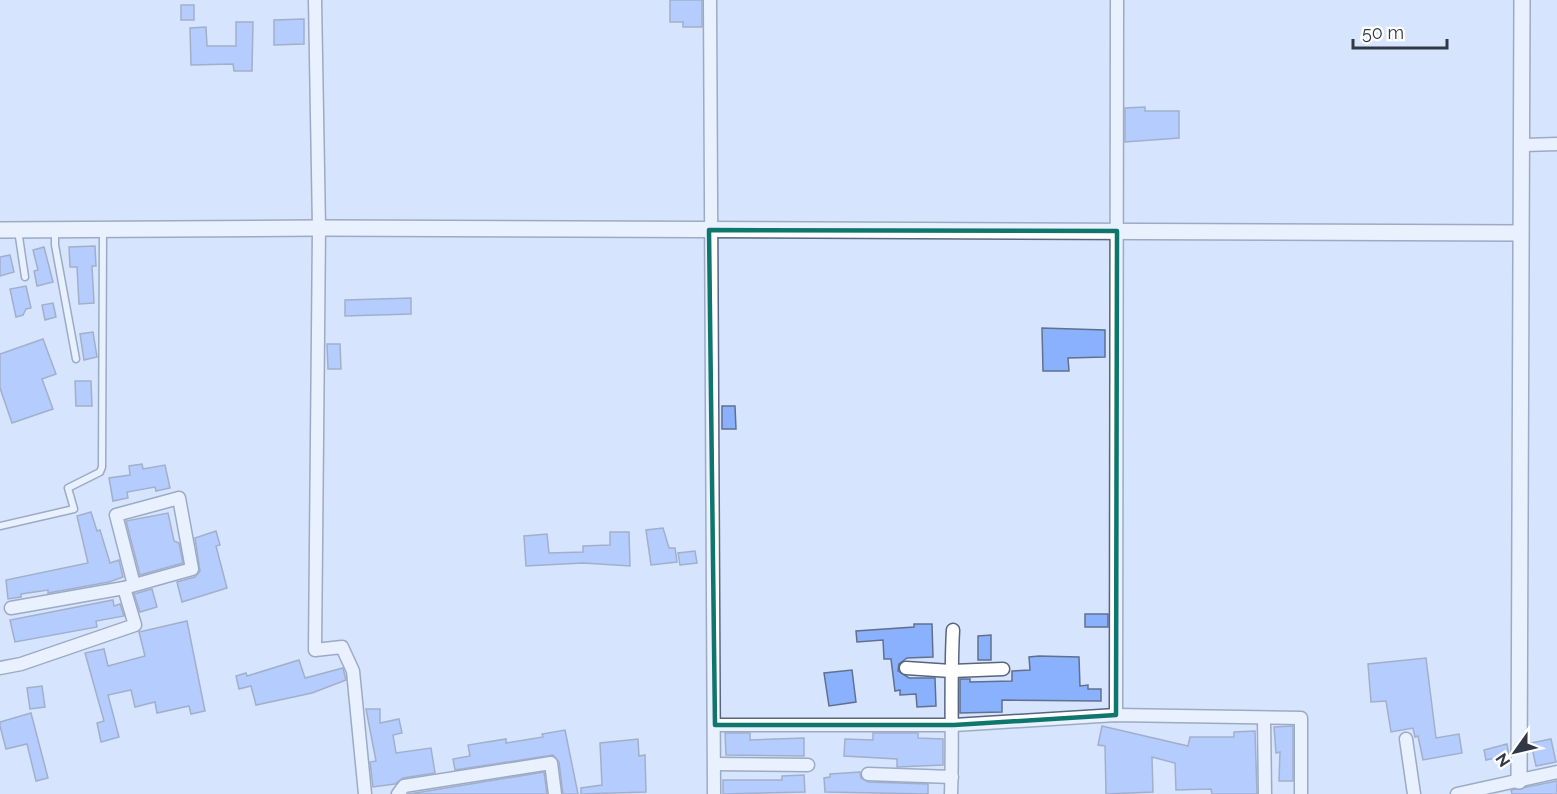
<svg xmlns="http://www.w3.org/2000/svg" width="1557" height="794" viewBox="0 0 1557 794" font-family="Raleway,sans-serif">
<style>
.building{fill:#89b1fe;stroke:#61708c;stroke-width:1.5}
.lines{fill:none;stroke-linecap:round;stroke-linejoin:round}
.service-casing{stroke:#566580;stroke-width:9}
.minor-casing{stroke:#566580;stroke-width:15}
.tertiary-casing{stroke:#566580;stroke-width:18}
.service{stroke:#fff;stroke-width:6}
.minor{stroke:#fff;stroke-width:12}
.tertiary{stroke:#fff;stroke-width:15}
.marked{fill:none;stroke:#0f766e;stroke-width:4.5;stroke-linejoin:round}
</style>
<rect width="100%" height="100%" fill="#d7e4fe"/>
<g class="building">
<polygon points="670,0 702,0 702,27 683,27 683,22 670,22"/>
<rect x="181" y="5" width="13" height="15"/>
<polygon points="304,19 304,44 274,45 274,20"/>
<polygon points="236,22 253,22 252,71 234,71 233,64 191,65 190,28 206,27 207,46 236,46"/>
<polygon points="1145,107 1145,111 1179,111 1179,138 1125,142 1125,108"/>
<polygon points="95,246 96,266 92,266 94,303 79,304 77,267 70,267 69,247"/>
<polygon points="44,247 53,282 37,286 34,271 38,270 33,250"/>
<polygon points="10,255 14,272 0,276 0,257"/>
<polygon points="26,286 31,308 26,309 23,315 16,317 10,289"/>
<polygon points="411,298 411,314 345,316 345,300"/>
<polygon points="53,303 56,317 45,320 42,305"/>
<polygon points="1042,328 1105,330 1105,357 1068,358 1069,371 1043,371"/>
<polygon points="93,332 97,357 84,360 80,334"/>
<polygon points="43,339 56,374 42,379 53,409 12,423 0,388 0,354"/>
<polygon points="327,344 340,344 341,369 328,369"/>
<polygon points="75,381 91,381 92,406 76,406"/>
<polygon points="722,406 735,406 736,429 722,429"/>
<polygon points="142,464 143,469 165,465 170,488 156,491 155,487 127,492 128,498 113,501 109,478 130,475 129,466"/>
<polygon points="91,512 97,531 100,530 110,563 119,560 123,577 109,582 48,593 48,590 21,594 21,597 8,599 6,580 88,563 77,516"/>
<polygon points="168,513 174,541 179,543 183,563 140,575 126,521"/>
<polygon points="663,528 669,548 675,548 677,562 651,565 646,530"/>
<polygon points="216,531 220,545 216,546 227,588 182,602 177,582 195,577 200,571 195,538"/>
<polygon points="610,532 629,532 630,566 583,563 526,566 524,536 547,534 549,553 583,552 583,546 610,545"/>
<polygon points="695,551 697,563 680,565 678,553"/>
<polygon points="152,589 157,607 140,612 134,594"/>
<polygon points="113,600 114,606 120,604 124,616 96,621 97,627 15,642 10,620"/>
<rect x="1085" y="614" width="23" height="13"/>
<polygon points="187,621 205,711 191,714 189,706 157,713 155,702 135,707 131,690 108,695 119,737 101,742 97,723 104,721 85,653 104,649 108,666 145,656 139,632"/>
<polygon points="914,624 932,624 933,657 907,658 899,664 898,671 909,678 935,678 936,706 917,707 916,694 900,695 900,690 895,691 891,659 884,659 883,640 857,642 856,631 914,627"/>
<polygon points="991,635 991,660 978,660 978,636"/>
<polygon points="1039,656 1079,657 1080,686 1088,685 1088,689 1101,689 1101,701 1002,700 1002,712 960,713 960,679 970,679 970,682 1012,681 1012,671 1030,670 1029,657"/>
<polygon points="1426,658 1436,738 1459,734 1462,753 1423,760 1418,736 1415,737 1413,728 1391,732 1386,701 1371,702 1368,664"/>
<polygon points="299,660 305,678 343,668 346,680 312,693 256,705 251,686 239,689 236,676 246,673 247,676"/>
<polygon points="852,670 856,702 829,706 824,673"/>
<polygon points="42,686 45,707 30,709 27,688"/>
<polygon points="366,709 380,709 380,723 399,719 402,733 393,735 396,753 431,748 435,773 403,778 395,784 373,787 370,762 376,761"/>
<polygon points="31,713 48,778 36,781 27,744 6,749 0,726 0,722"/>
<polygon points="1102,726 1188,746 1190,737 1234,737 1234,732 1255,731 1257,794 1212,794 1211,789 1176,790 1175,763 1152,757 1153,792 1106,794 1105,746 1098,745"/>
<polygon points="1293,726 1293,781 1279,781 1280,752 1276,753 1274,727"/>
<polygon points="565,730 578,794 563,794 559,762 553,755 455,770 453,759 470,756 468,745 506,739 506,743 543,737 542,734"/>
<polygon points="725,733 750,733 750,740 804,738 804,756 726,755"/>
<polygon points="873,733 918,733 918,738 943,739 943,765 897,767 897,759 844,756 845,739 873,740"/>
<polygon points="638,739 639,756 645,755 646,792 581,794 581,788 602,785 600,743"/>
<polygon points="1551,739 1556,762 1536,766 1531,743"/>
<polygon points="1507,744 1509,755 1486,760 1484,750"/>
<polygon points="544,772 547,794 408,794 409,794"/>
<polygon points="860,772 861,778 868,782 928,784 928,794 825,792 824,778 830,777 830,774"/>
<polygon points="804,775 805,792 723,794 723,780 782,780 782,776"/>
<polygon points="1557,781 1557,794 1512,794 1511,790"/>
</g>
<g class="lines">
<g class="service-casing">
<g id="service">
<polyline points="18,230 25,277"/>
<polyline points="55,232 55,245 76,359"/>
<polyline points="0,526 74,509 68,488 100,472 102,467 103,231"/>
</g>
</g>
<g class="minor-casing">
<g id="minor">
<polyline points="315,0 319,228 315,650 342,647 353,671 365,794"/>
<polyline points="710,0 714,794"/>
<polyline points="1521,145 1557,144"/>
<polyline points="124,588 192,569 179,498 116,515 134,585"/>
<polyline points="0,668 21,664 135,625 124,588 11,608"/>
<polyline points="906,668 951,671 1003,669"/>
<polyline points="1116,715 1117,0"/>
<polyline points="1264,718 1265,794"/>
<polyline points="715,725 954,725 1116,715 1301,718 1301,794"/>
<polyline points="1406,739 1414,794"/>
<polyline points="715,764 808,765"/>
<polyline points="868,774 952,777"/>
<polyline points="398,794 404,786 551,763 555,794"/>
<path d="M951,794C953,739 950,685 953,630"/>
<polyline points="1457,794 1557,772"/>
</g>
</g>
<g class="tertiary-casing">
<g id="tertiary">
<polyline points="0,230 319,228 1520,233"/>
<polyline points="1519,781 1522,0"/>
</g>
</g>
<use href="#service" class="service"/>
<use href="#minor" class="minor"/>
<use href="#tertiary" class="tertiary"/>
</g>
<path d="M0 0H1557V794H0ZM709,230L1117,231L1116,715L954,725H715Z" fill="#d7e4fe" fill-opacity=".55" fill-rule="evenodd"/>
<path class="marked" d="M709,230L1117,231L1116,715L954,725H715Z"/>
<g transform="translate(1515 752) rotate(236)" stroke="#ffffff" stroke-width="4.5" paint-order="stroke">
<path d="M0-4.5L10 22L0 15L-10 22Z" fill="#323845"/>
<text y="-9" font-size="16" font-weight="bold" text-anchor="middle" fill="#323845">N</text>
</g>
<path d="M1353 39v9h94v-9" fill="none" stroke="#323845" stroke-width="3"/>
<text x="1362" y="39" font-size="18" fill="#323845" stroke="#ffffff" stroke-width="4.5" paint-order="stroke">50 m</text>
</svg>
